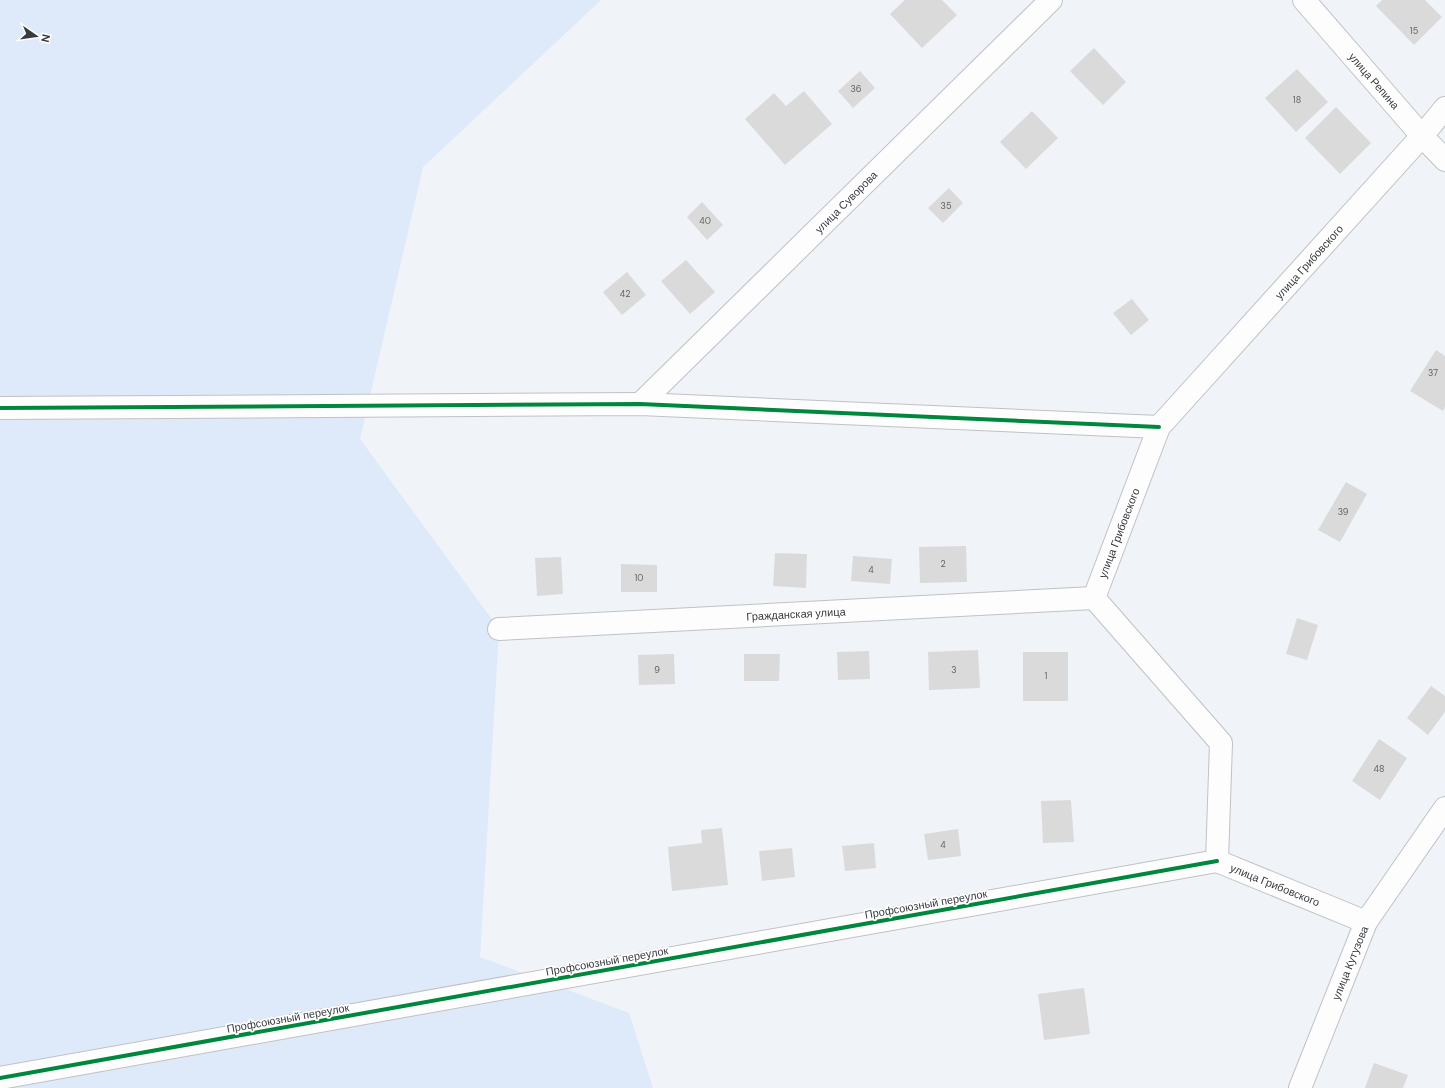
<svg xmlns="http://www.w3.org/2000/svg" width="1445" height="1088" viewBox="0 0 1445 1088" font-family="'DM Sans',sans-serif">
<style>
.green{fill:#dee9f9}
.building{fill:#dbdadb}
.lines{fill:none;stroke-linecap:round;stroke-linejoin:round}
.minor-casing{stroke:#bfc2c5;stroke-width:24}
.minor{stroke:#fdfdfe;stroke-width:22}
.cycleway-casing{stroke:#fff;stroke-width:6}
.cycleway{stroke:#00873e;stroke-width:4}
.labels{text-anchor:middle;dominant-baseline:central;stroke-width:3.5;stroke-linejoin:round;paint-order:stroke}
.number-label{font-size:9px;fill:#616265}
.street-label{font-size:11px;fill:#383a3e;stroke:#fff}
</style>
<rect width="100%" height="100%" fill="#f0f3f8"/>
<polygon class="green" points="0,0 601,0 423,167 360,439 499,629 480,957 629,1013 653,1088 0,1088"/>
<g class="building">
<polygon points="905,0 942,0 957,15 922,48 890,14"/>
<polygon points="1382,0 1425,0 1442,17 1414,45 1376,6"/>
<polygon points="1094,48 1126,82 1103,105 1070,71"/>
<polygon points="1297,69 1328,102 1296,132 1265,98"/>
<polygon points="860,71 875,88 853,108 838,91"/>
<polygon points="804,91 832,124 785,165 745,119 774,93 786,106"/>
<polygon points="1336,107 1371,143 1340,174 1305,138"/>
<polygon points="1032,111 1058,138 1026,169 1000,142"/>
<polygon points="949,188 963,203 943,223 928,208"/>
<polygon points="702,202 723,225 707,240 687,217"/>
<polygon points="686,260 715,292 690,314 661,281"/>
<polygon points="627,272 646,295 622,315 603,292"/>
<polygon points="1132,299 1149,320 1131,335 1113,313"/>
<polygon points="1436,350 1445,356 1445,407 1443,411 1410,391"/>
<polygon points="1346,482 1367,494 1340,542 1318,530"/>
<polygon points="966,546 967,582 920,583 919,547"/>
<polygon points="775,553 807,554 806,588 773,586"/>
<polygon points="853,556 892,559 890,584 851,581"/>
<polygon points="561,557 563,594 537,596 535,558"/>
<polygon points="621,564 657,565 657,592 621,592"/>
<polygon points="1297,618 1318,625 1307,660 1286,654"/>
<polygon points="978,650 980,688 929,690 928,652"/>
<polygon points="869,651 870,679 838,680 837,652"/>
<rect x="1023" y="652" width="45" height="49"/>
<polygon points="674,654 675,684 639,685 638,655"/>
<polygon points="744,654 780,654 779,681 744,681"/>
<polygon points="1431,686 1445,696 1445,712 1428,735 1407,718"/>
<polygon points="1379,739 1407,758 1380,800 1352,781"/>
<polygon points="1071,800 1074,842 1043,843 1041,801"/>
<polygon points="722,828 728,885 672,891 668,847 702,843 701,830"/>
<polygon points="958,829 961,856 928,860 924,834"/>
<polygon points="874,843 876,868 845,871 842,846"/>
<polygon points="792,848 795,877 762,881 759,851"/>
<polygon points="1084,988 1090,1034 1044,1040 1038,994"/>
<polygon points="1374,1063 1408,1075 1403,1088 1365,1088"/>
</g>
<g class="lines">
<g class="minor-casing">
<g id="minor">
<polyline points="1304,0 1422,136 1445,160"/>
<polyline points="640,404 1051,0"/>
<polyline points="0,408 640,404 1159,427"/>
<polyline points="499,629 1094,598"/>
<polyline points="1366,922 1217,861 1221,743 1094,598 1159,427 1422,136 1445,108"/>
<polyline points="0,1078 1217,861"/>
<polyline points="1300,1088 1366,922 1445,808"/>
</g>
</g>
<use href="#minor" class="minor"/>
<g class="cycleway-casing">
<g id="cycleway">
<polyline points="0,408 640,404 1159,427"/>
<polyline points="0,1078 1217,861"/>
</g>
</g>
<use href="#cycleway" class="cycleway"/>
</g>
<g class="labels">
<g class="number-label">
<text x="1414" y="31">15</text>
<text x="856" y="89">36</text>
<text x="1297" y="100">18</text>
<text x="946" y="206">35</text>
<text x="705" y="221">40</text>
<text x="625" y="294">42</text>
<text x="1433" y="373">37</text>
<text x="1343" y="512">39</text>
<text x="943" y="564">2</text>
<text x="871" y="570">4</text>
<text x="639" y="578">10</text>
<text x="657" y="670">9</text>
<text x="954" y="670">3</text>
<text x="1046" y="676">1</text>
<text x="1379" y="769">48</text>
<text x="943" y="845">4</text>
</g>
<g class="street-label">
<text transform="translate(1374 81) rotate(49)">улица Репина</text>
<text transform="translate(846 202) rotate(-45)">улица Суворова</text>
<text transform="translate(1309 262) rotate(-48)">улица Грибовского</text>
<text transform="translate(1119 533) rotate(-69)">улица Грибовского</text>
<text transform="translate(796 614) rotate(-3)">Гражданская улица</text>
<text transform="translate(1275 885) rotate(22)">улица Грибовского</text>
<text transform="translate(926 904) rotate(-10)">Профсоюзный переулок</text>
<text transform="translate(607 961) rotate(-10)">Профсоюзный переулок</text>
<text transform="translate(1350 963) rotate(-68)">улица Кутузова</text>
<text transform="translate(288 1018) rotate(-10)">Профсоюзный переулок</text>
</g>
</g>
<g transform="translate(36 36) rotate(103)" stroke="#ffffff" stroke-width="3" paint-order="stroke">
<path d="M0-3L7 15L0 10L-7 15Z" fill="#383a3e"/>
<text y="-6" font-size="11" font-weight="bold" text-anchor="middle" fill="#383a3e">N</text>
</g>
</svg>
